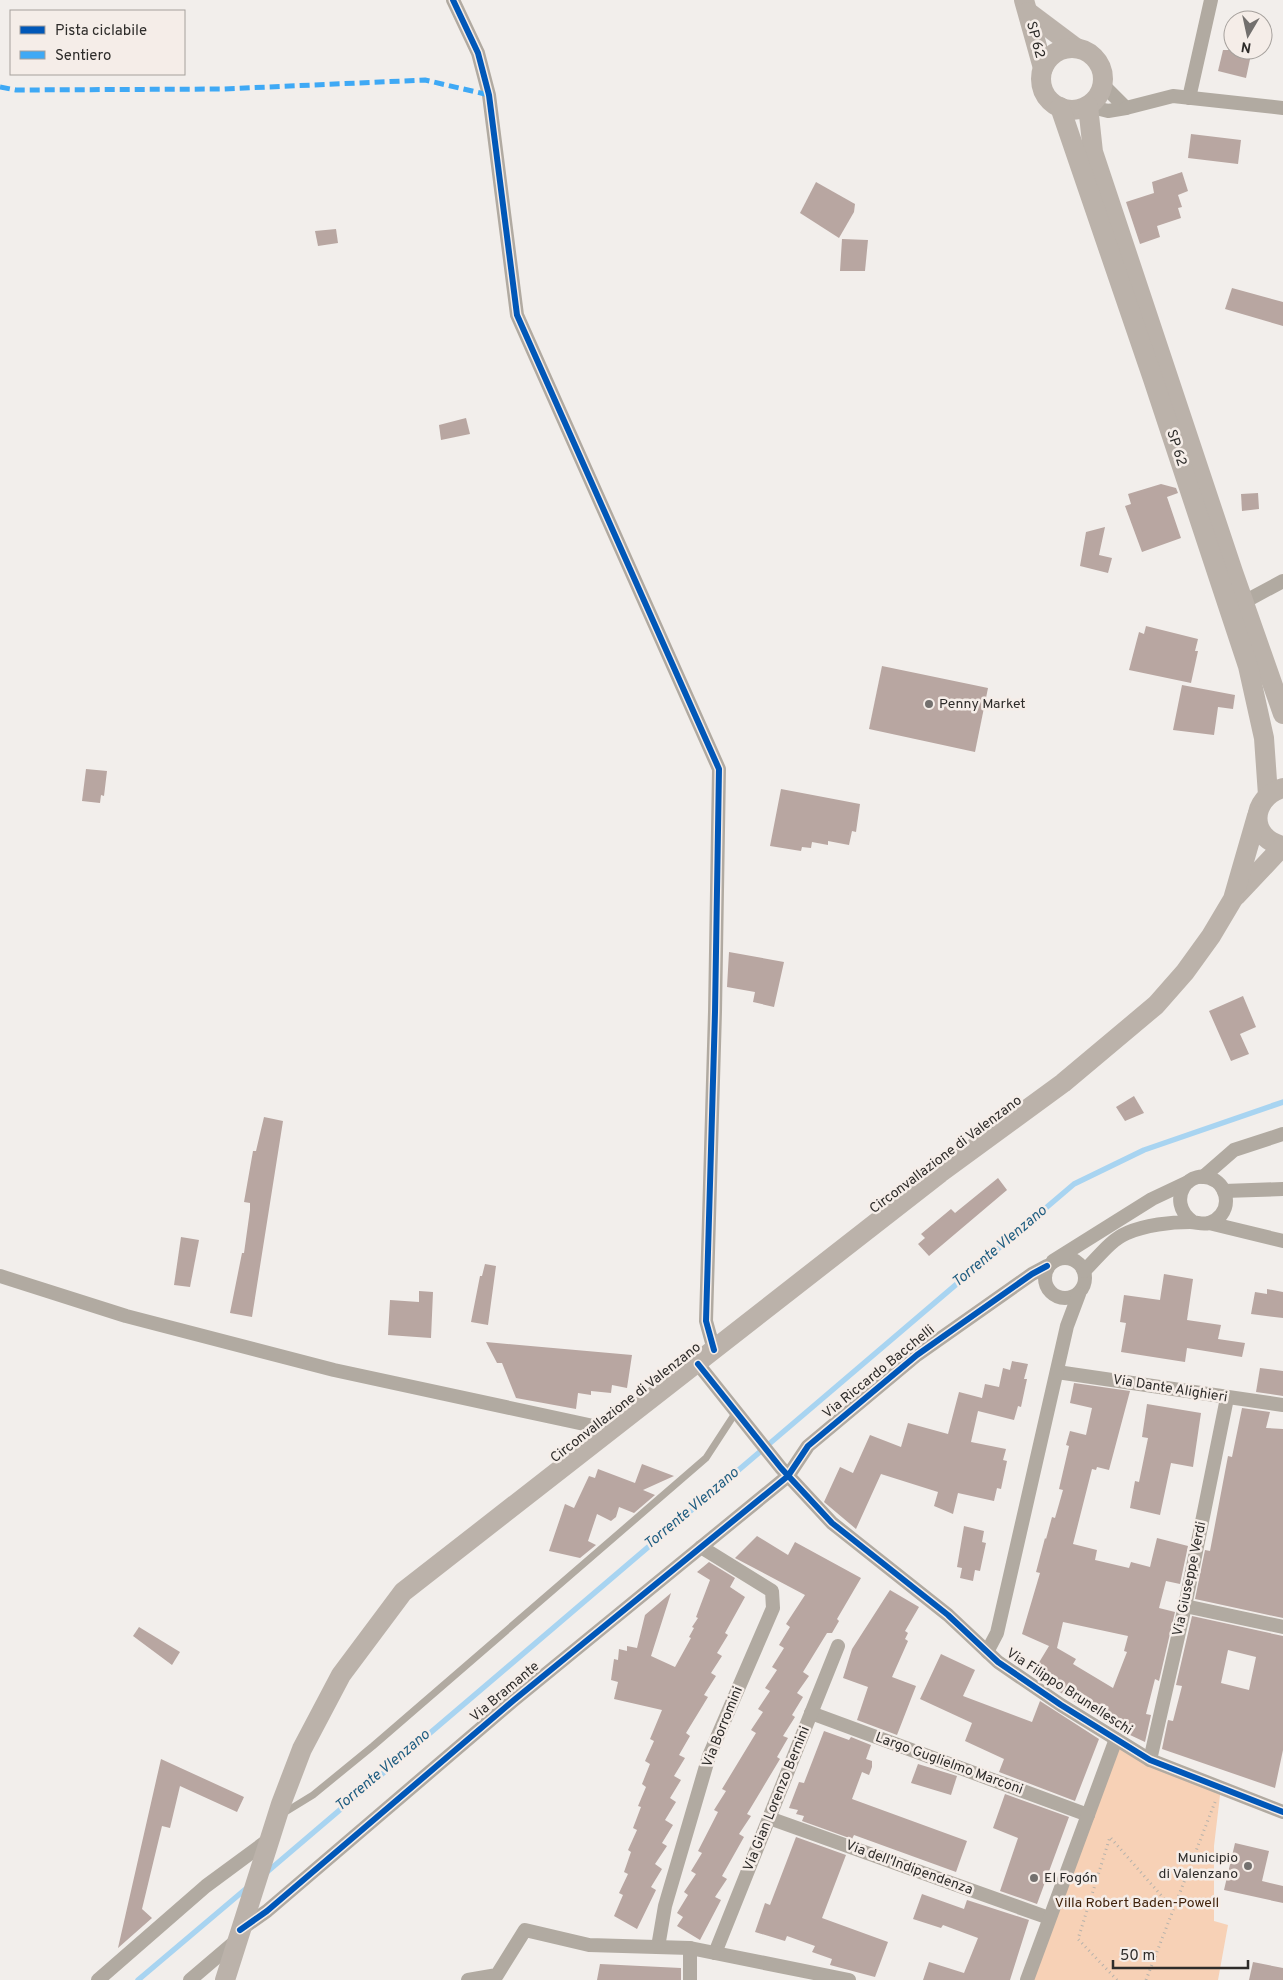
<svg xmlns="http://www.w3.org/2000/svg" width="1283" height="1980" viewBox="0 0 1283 1980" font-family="Overpass,sans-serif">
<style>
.green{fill:#f7d1b6}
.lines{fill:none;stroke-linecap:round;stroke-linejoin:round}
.stream{stroke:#a8d4f1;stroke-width:5.5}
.building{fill:#b8a6a1;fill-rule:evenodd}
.path{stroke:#b6b2ab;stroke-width:3;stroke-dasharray:1 4;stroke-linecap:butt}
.service{stroke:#b1aaa1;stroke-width:7}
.minor{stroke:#b1aaa1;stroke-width:14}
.secondary{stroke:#bbb2aa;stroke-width:20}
.quiet{stroke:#3fa9f5;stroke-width:5;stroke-dasharray:10 5;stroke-linecap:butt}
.cycleway-casing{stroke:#f5ede8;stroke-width:9}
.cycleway{stroke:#0057b8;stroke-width:6}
.poi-dot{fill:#73706e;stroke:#f5ede8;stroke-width:2}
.labels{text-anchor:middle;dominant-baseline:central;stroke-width:5;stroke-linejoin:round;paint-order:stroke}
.street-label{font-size:14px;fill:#2e2c2a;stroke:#f5ede8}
.poi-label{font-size:14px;fill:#2e2c2a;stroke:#f5ede8;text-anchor:start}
.park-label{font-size:14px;fill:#40220b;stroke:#f5ede8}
.water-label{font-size:15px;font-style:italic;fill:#1f5d81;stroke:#f5ede8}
</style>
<rect width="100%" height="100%" fill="#f2eeeb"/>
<polygon class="green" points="1116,1739 1221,1787 1214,1846 1214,1921 1228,1925 1218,1980 1027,1980"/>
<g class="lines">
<g class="stream">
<polyline points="267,1872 1074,1184 1144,1150 1283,1102"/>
<polyline points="138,1980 248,1887"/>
</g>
</g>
<g class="building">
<polygon points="1223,50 1252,50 1246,78 1218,71"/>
<polygon points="1191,134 1241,140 1238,164 1188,158"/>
<polygon points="1182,172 1188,191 1178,195 1182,207 1178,208 1181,218 1157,226 1160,237 1140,244 1126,202 1154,193 1152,182"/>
<polygon points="816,182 855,204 854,212 839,238 800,213"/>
<polygon points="336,229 338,243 318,246 315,231"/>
<polygon points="842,239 868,240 865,271 840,271"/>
<polygon points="1232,288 1283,302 1283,326 1225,309"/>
<polygon points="466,418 470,434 441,440 439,425"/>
<polygon points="1161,484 1176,488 1178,493 1167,497 1181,538 1142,552 1125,506 1131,504 1128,494"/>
<polygon points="1258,493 1259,509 1242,511 1241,494"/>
<polygon points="1105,527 1099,555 1112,558 1108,573 1080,566 1086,532"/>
<polygon points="1146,626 1198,639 1195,651 1198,651 1191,683 1129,670 1139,632 1144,634"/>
<polygon points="882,666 988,688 975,752 869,729"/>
<polygon points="1182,685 1235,695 1233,709 1218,707 1214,735 1173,730"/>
<polygon points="86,769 107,771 104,796 101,795 100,803 82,801"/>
<polygon points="781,789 860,804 856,832 852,831 849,845 828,841 828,845 812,842 811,848 802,847 801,851 770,846"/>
<polygon points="729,952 784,962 774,1007 753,1002 755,992 727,987"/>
<polygon points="1243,996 1256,1027 1240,1034 1249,1054 1231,1061 1209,1011"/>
<polygon points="1134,1096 1144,1113 1125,1121 1116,1107"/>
<polygon points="264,1117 283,1121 252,1317 230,1313 242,1253 244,1253 250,1210 250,1203 244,1202 253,1151 256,1151"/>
<polygon points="998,1178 1007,1190 929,1256 918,1244 925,1238 921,1234 951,1209 955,1213"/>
<polygon points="181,1237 199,1240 190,1287 174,1285"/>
<polygon points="485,1264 496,1266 488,1325 471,1322 480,1276 482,1276"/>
<polygon points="1164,1274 1193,1279 1187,1320 1221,1325 1218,1339 1245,1343 1242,1357 1187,1348 1185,1362 1121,1352 1126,1323 1120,1322 1124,1295 1160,1300"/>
<polygon points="1267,1289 1283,1292 1283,1318 1251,1314 1255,1292 1267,1294"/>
<polygon points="419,1291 433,1292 431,1338 388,1335 390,1300 419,1302"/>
<polygon points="486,1342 632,1355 627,1388 612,1385 611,1393 591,1391 591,1395 578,1393 576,1409 516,1398 502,1363 497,1363"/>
<polygon points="1012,1361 1028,1364 1024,1379 1027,1379 1021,1407 1018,1406 1014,1420 978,1411 971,1442 1006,1449 1003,1460 1007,1461 1001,1489 997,1488 994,1501 958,1493 953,1514 934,1506 938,1492 881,1474 856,1529 824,1502 840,1467 853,1473 870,1435 901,1447 908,1423 948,1434 959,1392 982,1398 985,1384 999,1387 1003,1368 1010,1370"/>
<polygon points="1260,1368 1283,1371 1283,1396 1256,1392"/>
<path d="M1074,1383L1130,1391L1109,1470L1097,1467L1096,1470L1092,1469L1073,1544L1097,1550L1095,1560L1129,1568L1131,1562L1150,1567L1157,1538L1188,1546L1180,1584L1166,1581L1159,1608L1175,1612L1159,1681L1155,1679L1146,1714L1151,1715L1145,1742L1115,1728L1032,1674L1049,1646L1022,1634L1040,1573L1036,1572L1045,1538L1046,1539L1052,1517L1055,1518L1063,1490L1059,1489L1069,1446L1066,1445L1070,1431L1086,1435L1092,1408L1070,1403ZM1063,1622L1128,1636L1124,1651L1127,1652L1113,1688L1073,1664L1076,1659L1057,1648Z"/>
<polygon points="1147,1404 1201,1413 1193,1467 1171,1463 1160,1515 1130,1508 1135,1481 1139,1482 1148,1438 1142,1437"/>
<polygon points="1242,1408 1270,1412 1266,1428 1283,1429 1283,1618 1195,1599 1205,1550 1210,1551 1228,1456 1232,1457"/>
<polygon points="642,1464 674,1476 643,1490 655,1495 634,1513 619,1507 616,1517 611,1521 597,1514 588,1541 596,1545 580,1558 549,1551 565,1504 574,1508 589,1476 595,1478 598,1469 635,1483"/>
<polygon points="964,1526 984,1531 982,1542 986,1543 980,1571 975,1570 973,1581 960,1578 962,1568 957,1567"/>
<polygon points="757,1536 788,1555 795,1542 861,1578 837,1619 839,1621 832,1633 827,1633 803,1672 809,1676 797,1693 803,1697 792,1715 795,1717 783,1736 788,1738 777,1757 780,1759 747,1814 751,1816 739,1834 744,1837 722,1876 727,1879 715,1897 721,1900 700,1940 677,1926 683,1917 677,1913 688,1895 684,1892 696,1874 691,1871 702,1853 698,1851 718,1812 714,1810 726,1791 722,1789 756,1733 751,1730 763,1712 758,1709 770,1691 765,1688 777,1670 772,1667 784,1648 779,1645 790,1627 786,1624 805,1595 735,1558"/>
<polygon points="709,1562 735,1578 730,1587 745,1597 725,1633 728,1635 717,1653 722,1656 711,1673 716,1676 704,1695 708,1697 686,1733 690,1736 679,1755 685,1758 674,1776 681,1780 670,1798 676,1802 665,1820 673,1825 662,1843 667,1846 655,1864 662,1869 651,1887 656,1890 637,1929 614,1916 623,1895 619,1893 628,1874 624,1872 631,1852 628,1850 637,1830 633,1828 641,1807 638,1806 646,1787 642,1784 650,1764 645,1761 654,1741 650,1739 662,1710 614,1699 618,1682 611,1680 614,1659 618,1660 619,1649 627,1651 627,1646 637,1648 645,1615 671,1593 651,1656 675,1667 691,1638 689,1637 694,1628 692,1627 698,1618 696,1617 710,1580 697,1572"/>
<polygon points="890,1590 919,1607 905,1631 908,1633 905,1639 908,1641 892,1677 916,1686 897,1735 857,1720 868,1687 843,1678 852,1649"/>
<path d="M1192,1616L1283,1636V1750L1275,1788L1162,1749L1168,1720L1173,1721L1182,1686L1176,1685ZM1228,1650L1256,1657L1249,1690L1221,1683Z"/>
<polygon points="139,1627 180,1652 172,1665 133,1636"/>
<polygon points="941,1654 975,1670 963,1696 1032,1722 1040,1701 1099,1739 1075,1801 999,1772 1004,1759 965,1741 972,1723 920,1699"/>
<polygon points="824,1731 849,1740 851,1737 871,1745 866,1759 872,1761 872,1767 869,1775 862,1772 852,1799 967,1841 956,1872 854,1835 852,1839 802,1821 804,1816 796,1814 798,1810 789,1808 799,1782 804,1783"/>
<polygon points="161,1759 244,1797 237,1812 180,1786 170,1828 162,1826 142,1909 152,1918 118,1948"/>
<polygon points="918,1764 957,1776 951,1795 911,1783"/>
<polygon points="1005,1794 1069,1817 1037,1904 1000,1891 1018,1838 993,1828"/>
<polygon points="796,1837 846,1855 822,1918 888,1942 875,1977 830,1965 832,1959 812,1952 815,1946 787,1936 785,1941 755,1932 765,1903 770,1905"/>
<polygon points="1235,1843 1269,1851 1262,1881 1283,1886 1283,1903 1224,1890"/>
<polygon points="922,1894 964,1909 967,1900 1029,1920 1010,1980 923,1980 929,1962 964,1973 978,1938 943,1925 941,1928 913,1919"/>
<polygon points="1253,1962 1283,1968 1283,1980 1249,1980"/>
<polygon points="600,1964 681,1968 681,1980 597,1980"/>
</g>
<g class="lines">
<g class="path">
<polyline points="1117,1980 1078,1939 1110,1837 1173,1909"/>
<polyline points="1146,1980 1215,1802"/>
</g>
<polyline class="service" points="282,1814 313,1795 373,1746 706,1458 736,1412"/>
<g class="minor">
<polyline points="453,0 478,53 489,95 517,315 719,769 715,1012 706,1321 714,1350"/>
<polyline points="1189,98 1211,0"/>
<polyline points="1088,106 1108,111 1126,108 1103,85"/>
<polyline points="1126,108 1173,96 1283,108"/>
<polyline points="1244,602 1283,581"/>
<polyline points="1203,1177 1234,1150 1283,1134"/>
<polyline points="1224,1191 1283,1189"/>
<polyline points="1209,1223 1283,1241"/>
<circle cx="1065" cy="1278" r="20"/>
<polyline points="1053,1261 1152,1199 1188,1182"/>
<path d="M1084,1271C1097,1259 1110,1240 1127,1233C1145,1225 1171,1222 1190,1222C1197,1222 1202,1225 1209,1223C1219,1220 1226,1211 1226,1201C1226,1193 1222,1185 1216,1181C1189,1164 1165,1201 1192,1221"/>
<polyline points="0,1276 126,1316 334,1370 612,1430"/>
<polyline points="698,1364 781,1468 832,1523 948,1615 998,1662 1061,1705 1150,1760 1283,1812"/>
<polyline points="1057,1372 1283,1405"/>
<polyline points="1185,1606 1283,1627"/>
<polyline points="987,1652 997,1633 1067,1326 1079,1294"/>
<polyline points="811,1713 1088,1815"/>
<polyline points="1150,1760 1185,1606 1227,1398"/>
<polyline points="769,1818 1049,1918"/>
<polyline points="240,1930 267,1911 514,1700 788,1476 808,1446 917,1355 1032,1274 1047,1266"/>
<polyline points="658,1947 665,1906 709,1756 773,1608 772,1591 701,1547"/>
<polyline points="715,1953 838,1646"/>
<polyline points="98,1980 206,1886 271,1838"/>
<polyline points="190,1980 237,1940"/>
<polyline points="468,1980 497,1975 525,1930 589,1945 690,1948 849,1980"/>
<polyline points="690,1980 690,1948"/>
<polyline points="1027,1980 1116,1739"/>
</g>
<g class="secondary">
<polyline points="1024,0 1043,68"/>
<polyline points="1028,12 1076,48"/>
<circle cx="1072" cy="79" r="31"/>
<polyline points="1088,106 1093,152 1233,572 1283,714"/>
<polyline points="1060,107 1153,379 1248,666 1264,738 1268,795"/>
<path d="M1283,788C1250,798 1248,838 1283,846"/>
<polyline points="1236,896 1283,846"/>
<polyline points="225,1980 281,1804 302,1749 341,1675 403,1592 940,1173 1063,1083 1156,1005 1185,972 1211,936 1233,899 1257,816"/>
</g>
<polyline class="quiet" points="0,87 16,90 223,89 425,80 489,95"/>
<g class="cycleway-casing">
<g id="cycleway">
<polyline points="453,0 478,53 489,95 517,315 719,769 715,1012 706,1321 714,1350"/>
<polyline points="698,1364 781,1468 832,1523 948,1615 998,1662 1061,1705 1150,1760 1283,1812"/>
<polyline points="240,1930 267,1911 514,1700 788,1476 808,1446 917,1355 1032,1274 1047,1266"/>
</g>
</g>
<use href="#cycleway" class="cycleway"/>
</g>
<g class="poi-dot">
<circle cx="929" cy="704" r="5"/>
<circle cx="1248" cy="1866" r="5"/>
<circle cx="1034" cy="1878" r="5"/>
</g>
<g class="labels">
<g class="street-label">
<text transform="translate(1035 40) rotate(75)">SP 62</text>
<text transform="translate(1176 448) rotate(72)">SP 62</text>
<text transform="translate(946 1155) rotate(-37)">Circonvallazione di Valenzano</text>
<text transform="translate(879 1372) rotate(-39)">Via Riccardo Bacchelli</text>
<text transform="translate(1170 1389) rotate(9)">Via Dante Alighieri</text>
<text transform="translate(626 1403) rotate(-38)">Circonvallazione di Valenzano</text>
<text transform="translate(1190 1579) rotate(-78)">Via Giuseppe Verdi</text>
<text transform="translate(505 1692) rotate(-40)">Via Bramante</text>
<text transform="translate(1069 1692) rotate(33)">Via Filippo Brunelleschi</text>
<text transform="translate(723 1727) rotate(-68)">Via Borromini</text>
<text transform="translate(949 1764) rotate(20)">Largo Guglielmo Marconi</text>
<text transform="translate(777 1799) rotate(-68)">Via Gian Lorenzo Bernini</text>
<text transform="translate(909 1868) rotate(20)">Via dell'Indipendenza</text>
</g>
<g class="poi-label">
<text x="939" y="704">Penny Market</text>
<text x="1238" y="1858" text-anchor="end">Municipio<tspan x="1238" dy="16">di Valenzano</tspan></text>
<text x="1044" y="1878">El Fogón</text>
</g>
<g class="park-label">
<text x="1137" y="1903">Villa Robert Baden-Powell</text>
</g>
<g class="water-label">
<text transform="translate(1000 1247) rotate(-40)">Torrente Vlenzano</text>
<text transform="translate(692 1509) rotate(-40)">Torrente Vlenzano</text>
<text transform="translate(383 1771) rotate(-40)">Torrente Vlenzano</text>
</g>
</g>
<rect x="10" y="10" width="175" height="65" fill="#f5ede8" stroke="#a5a09c"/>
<rect x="20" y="26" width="25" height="8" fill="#0057b8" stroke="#a5a09c"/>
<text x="55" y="35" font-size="15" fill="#2e2c2a">Pista ciclabile</text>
<rect x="20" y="51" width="25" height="8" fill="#3fa9f5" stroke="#a5a09c"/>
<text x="55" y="60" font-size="15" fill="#2e2c2a">Sentiero</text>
<g transform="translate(1248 35) rotate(189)"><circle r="24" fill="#f5ede8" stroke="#a5a09c"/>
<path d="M0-4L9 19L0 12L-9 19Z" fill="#73706e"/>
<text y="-8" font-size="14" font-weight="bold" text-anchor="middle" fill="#2e2c2a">N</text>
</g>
<path d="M1113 1960v8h135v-8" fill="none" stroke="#2e2c2a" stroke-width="2.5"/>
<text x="1120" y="1960" font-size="15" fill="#2e2c2a" stroke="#f5ede8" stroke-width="4" paint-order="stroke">50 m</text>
</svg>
